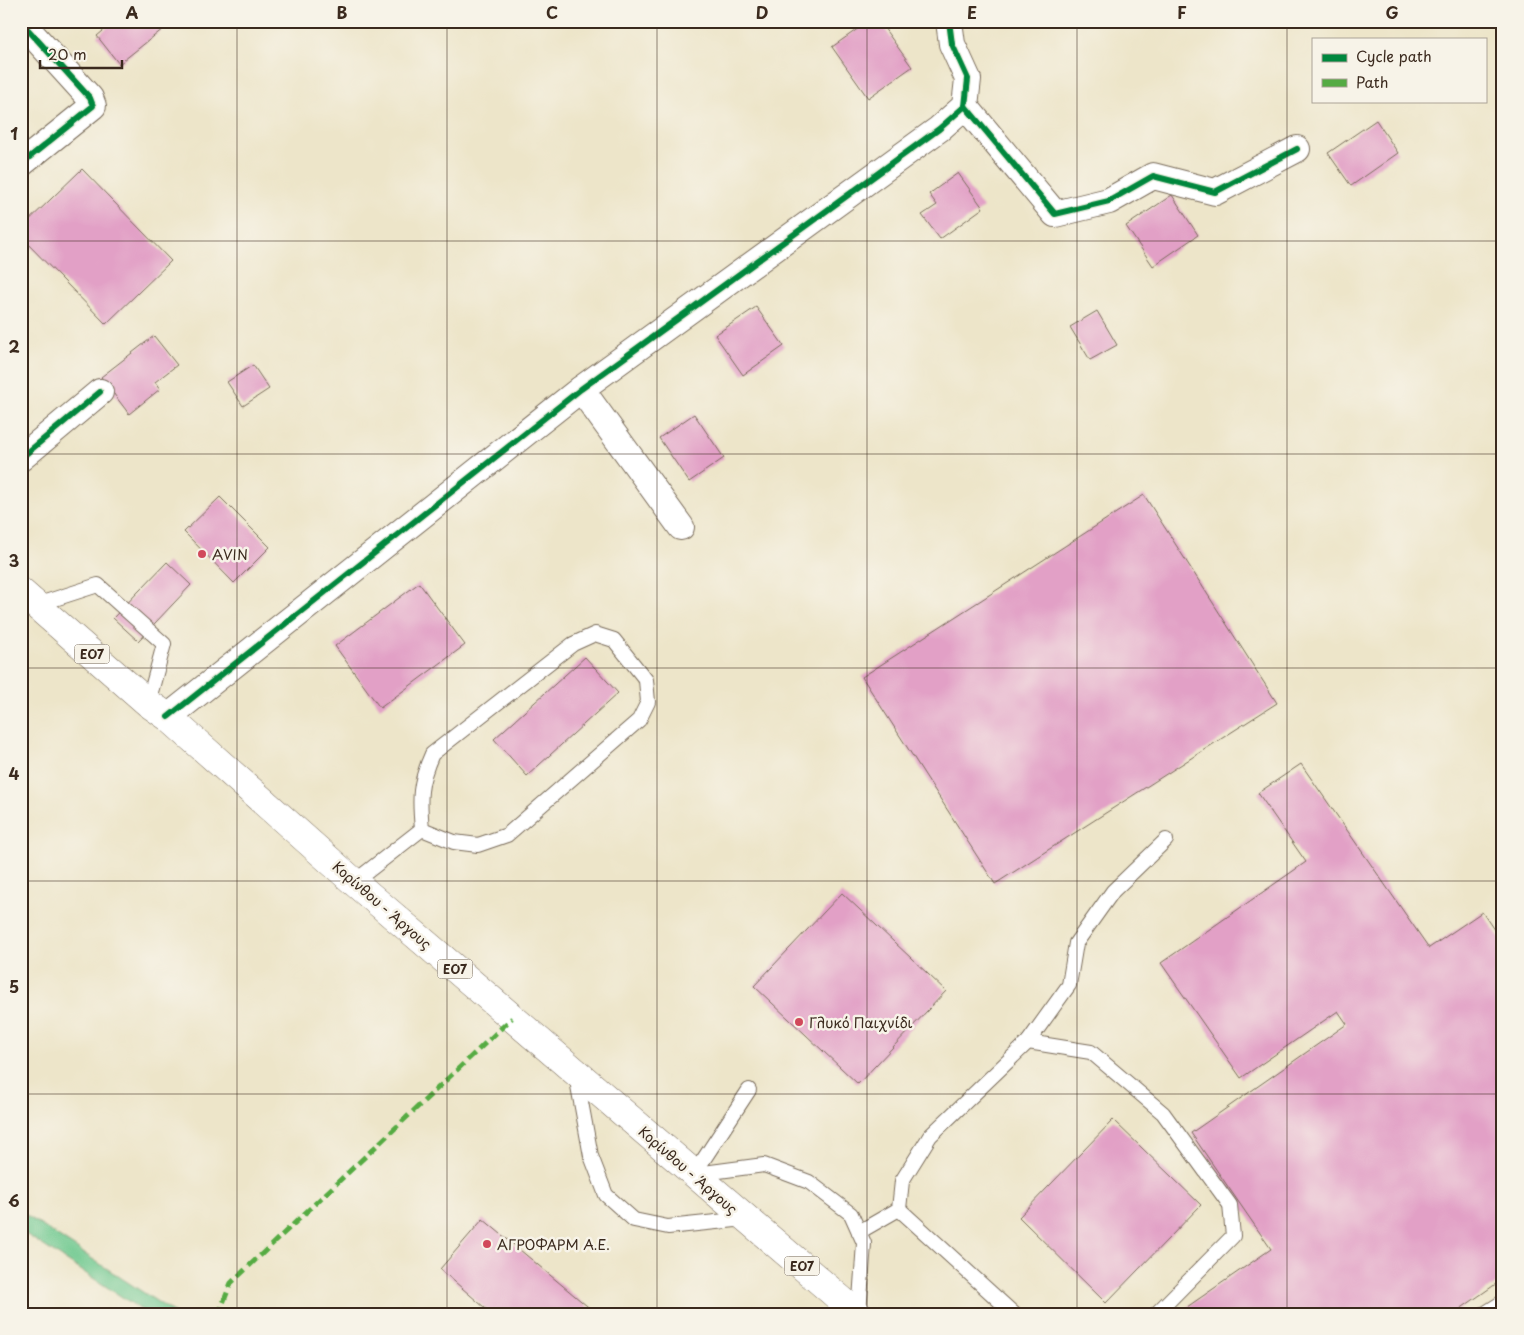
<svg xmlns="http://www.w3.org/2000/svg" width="1524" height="1335" viewBox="0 0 1524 1335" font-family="'Playpen Sans',sans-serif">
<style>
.green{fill:#70c990;stroke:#567a57}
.building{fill:#e2a0c6}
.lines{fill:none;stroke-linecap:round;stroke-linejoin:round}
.lane-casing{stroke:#796b5a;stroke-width:16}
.street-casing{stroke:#796b5a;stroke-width:28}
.primary-casing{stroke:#796b5a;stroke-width:29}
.lane{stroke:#fff;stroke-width:14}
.street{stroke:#fff;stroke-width:26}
.primary{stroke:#fff;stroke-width:28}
.quiet{stroke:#55ab43;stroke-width:5;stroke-dasharray:10 5;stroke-linecap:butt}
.cycleway-casing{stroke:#f7f3e8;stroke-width:9}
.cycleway{stroke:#00873e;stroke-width:6}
.grid{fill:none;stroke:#3b2a1e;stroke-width:1;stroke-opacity:0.55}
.poi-dot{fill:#d1495b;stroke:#f7f3e8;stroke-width:2}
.labels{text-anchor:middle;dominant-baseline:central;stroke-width:5;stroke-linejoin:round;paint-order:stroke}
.shield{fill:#f7f3e8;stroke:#73665b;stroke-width:1}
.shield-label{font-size:12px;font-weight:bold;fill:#3b2a1e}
.poi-label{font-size:14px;fill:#3b2a1e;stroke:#f7f3e8;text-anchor:start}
.street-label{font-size:14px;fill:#3b2a1e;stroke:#f7f3e8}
.neatline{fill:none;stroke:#3b2a1e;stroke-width:2}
.grid-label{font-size:16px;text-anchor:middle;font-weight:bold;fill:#3b2a1e}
</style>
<rect width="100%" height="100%" fill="#f7f3e8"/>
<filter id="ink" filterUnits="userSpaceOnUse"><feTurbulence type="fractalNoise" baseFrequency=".02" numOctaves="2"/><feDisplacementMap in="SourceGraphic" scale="10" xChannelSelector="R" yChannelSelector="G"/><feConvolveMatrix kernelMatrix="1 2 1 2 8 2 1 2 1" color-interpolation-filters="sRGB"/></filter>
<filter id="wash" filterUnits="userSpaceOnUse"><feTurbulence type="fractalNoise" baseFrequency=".0096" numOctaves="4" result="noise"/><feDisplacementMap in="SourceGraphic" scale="20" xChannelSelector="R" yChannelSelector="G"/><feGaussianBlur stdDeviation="1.12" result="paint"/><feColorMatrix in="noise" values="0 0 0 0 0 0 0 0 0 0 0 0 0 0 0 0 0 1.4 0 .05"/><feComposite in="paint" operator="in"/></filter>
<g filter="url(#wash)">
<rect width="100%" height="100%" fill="#ede5c9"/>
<polygon class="green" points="21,1212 176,1314 148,1314 21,1231"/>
<g id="blocks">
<g class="building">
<polygon points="115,21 173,21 119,64 97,36"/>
<polygon points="869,21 879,21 912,67 868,98 832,47"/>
<polygon points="1376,120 1398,153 1351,186 1328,153"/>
<polygon points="82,169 171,261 106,324 21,237 21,228"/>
<polygon points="958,173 983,208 940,239 922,215 937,205 929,194"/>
<polygon points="1172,195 1198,235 1153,266 1126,226"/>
<polygon points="756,307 784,346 743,375 715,335"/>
<polygon points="1097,311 1117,345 1090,360 1070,327"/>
<polygon points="154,336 177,365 155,382 160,389 129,414 101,377"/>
<polygon points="253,365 269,389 243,406 227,382"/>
<polygon points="694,414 724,458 689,482 659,438"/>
<polygon points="1144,495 1277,703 995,884 862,677"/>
<polygon points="220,497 270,547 234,583 184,532"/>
<polygon points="167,562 191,585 138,641 113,618"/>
<polygon points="419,583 465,645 380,708 335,646"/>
<polygon points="585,657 618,693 527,776 494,739"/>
<polygon points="1301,764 1429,948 1482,912 1503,943 1503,1279 1453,1314 1192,1314 1187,1307 1271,1249 1191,1133 1347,1024 1338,1011 1241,1078 1161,963 1306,862 1258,793"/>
<polygon points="842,893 946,991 858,1084 754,986"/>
<polygon points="1113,1120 1201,1205 1106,1303 1019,1217"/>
<polygon points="483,1219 593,1311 591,1314 492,1314 440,1269"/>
</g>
</g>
</g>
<g filter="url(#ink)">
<use href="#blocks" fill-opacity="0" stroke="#796b5a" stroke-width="1"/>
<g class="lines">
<g class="lane-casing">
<g id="lane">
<polyline points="36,605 98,585 164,644 148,703"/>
<path d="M354,882L422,829L454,842L478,845L507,835L639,720L648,702L646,680L614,640L595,634L573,644L432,754C419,783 419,798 422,829"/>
<polyline points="1028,1042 1091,1052 1163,1113 1230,1205 1233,1236 1156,1314"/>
<polyline points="576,1075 591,1156 606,1195 634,1220 668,1227 745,1219"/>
<polyline points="694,1174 749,1090"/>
<polyline points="696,1174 764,1165 809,1182 851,1214 864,1243 859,1314"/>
<polyline points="899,1209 1014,1314"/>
<polyline points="859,1232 899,1209 902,1181 930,1136 1028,1042 1069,985 1076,943 1113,891 1166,840"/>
<polyline points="1484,1314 1503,1302"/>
</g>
</g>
<g class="street-casing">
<g id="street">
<polyline points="21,22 90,98 93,106 21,164"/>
<polyline points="965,106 1055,214 1109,201 1153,176 1215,192 1297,149"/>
<polyline points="581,389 681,527"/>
<polyline points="21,458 100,392"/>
<polyline points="168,717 581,389 939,129 965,106 968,79 952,44 949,21"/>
</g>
</g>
<g class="primary-casing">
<polyline id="primary" points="21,592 148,703 168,717 354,882 858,1314"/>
</g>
<use href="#lane" class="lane"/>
<use href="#street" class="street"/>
<use href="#primary" class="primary"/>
<polyline class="quiet" points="227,1314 221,1308 231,1283 512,1018"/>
<g class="cycleway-casing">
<g id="cycleway">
<polyline points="21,22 90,98 93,106 21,164"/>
<polyline points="965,106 1055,214 1109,201 1153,176 1215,192 1297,149"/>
<polyline points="21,458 100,392"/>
<polyline points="168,717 581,389 939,129 965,106 968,79 952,44 949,21"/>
</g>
</g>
<use href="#cycleway" class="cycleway"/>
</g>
</g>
<path class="grid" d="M237,21V1314M447,21V1314M657,21V1314M867,21V1314M1077,21V1314M1287,21V1314M21,241H1503M21,454H1503M21,668H1503M21,881H1503M21,1094H1503"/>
<g class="poi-dot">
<circle cx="202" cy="554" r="5"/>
<circle cx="799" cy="1022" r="5"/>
<circle cx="487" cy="1244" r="5"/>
</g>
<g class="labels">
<g class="shield">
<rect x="74.5" y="644.5" width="35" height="19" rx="4"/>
<rect x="437.5" y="959.5" width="35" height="19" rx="4"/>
<rect x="784.5" y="1256.5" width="35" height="19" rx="4"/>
</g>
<g class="shield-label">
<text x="92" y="654">ΕΟ7</text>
<text x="455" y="969">ΕΟ7</text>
<text x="802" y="1266">ΕΟ7</text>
</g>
<g class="poi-label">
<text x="212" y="554">AVIN</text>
<text x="809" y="1022">Γλυκό Παιχνίδι</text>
<text x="497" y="1244">ΑΓΡΟΦΑΡΜ Α.Ε.</text>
</g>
<g class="street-label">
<text transform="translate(382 905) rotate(41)">Κορίνθου - Άργους</text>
<text transform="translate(688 1170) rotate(41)">Κορίνθου - Άργους</text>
</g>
</g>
<rect width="1524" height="1335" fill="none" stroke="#f7f3e8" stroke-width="55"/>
<rect x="1312" y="38" width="175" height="65" fill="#f7f3e8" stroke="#aca397"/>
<rect x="1322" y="54" width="25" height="8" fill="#00873e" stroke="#aca397"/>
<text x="1356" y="62" font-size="15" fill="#3b2a1e">Cycle path</text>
<rect x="1322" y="79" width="25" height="8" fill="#55ab43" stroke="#aca397"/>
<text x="1356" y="88" font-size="15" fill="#3b2a1e">Path</text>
<path d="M40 60v8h82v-8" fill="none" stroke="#3b2a1e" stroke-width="2.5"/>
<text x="48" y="60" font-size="15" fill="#3b2a1e" stroke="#f7f3e8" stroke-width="4" paint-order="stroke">20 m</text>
<rect x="28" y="28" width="1468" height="1280" class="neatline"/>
<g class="grid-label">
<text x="132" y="19">A</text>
<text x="342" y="19">B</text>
<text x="552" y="19">C</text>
<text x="762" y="19">D</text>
<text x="972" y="19">E</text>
<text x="1182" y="19">F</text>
<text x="1392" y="19">G</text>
<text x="14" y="140">1</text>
<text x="14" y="353">2</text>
<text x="14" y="567">3</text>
<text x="14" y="780">4</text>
<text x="14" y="993">5</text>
<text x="14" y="1207">6</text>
</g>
</svg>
